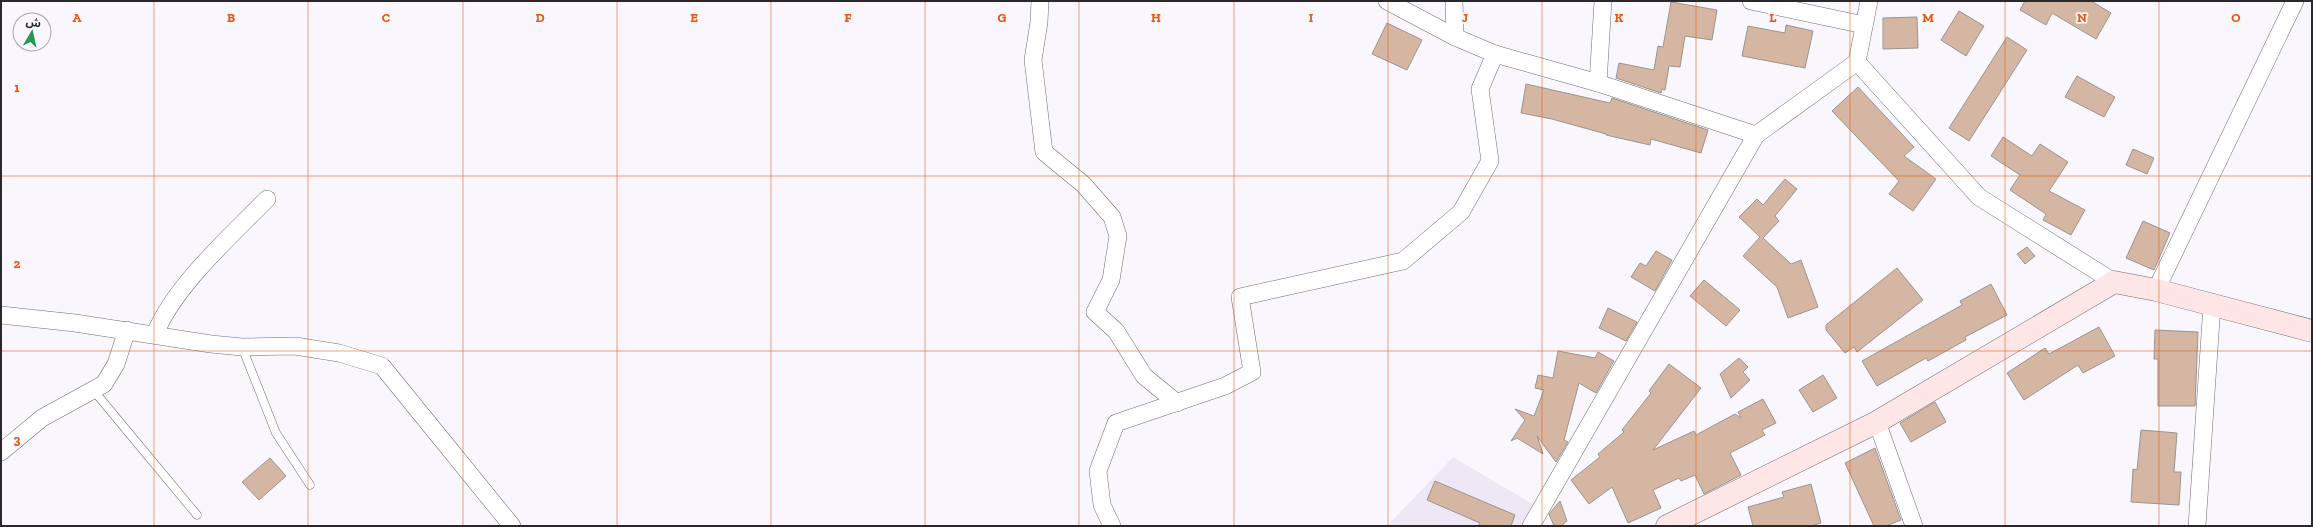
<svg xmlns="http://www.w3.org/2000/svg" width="2313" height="527" viewBox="0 0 2313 527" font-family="'Zilla Slab','Noto Sans Arabic',serif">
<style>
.built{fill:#eee8f6}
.building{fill:#d4b6a3;stroke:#9b9490}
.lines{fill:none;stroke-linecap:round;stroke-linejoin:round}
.lane-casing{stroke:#6f6c72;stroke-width:9}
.street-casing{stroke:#6f6c72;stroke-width:18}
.secondary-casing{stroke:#6f6c72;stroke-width:23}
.lane{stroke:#fff;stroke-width:8}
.street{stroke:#fff;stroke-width:17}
.secondary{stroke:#fde6e5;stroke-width:22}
.grid{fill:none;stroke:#e8590c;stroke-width:1;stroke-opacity:0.55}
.grid-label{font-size:13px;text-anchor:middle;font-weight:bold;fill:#e8590c;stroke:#f9f6fd;stroke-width:3.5;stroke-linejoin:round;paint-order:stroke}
</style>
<rect width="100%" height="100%" fill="#f9f6fd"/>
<polygon class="built" points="1453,457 1534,505 1524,526 1387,526"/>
<g class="building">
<polygon points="2025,1 2091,1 2111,13 2096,39 2052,13 2046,25 2020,10"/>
<polygon points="1671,2 1717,10 1712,40 1685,36 1680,67 1669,66 1665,90 1662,89 1661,93 1616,78 1619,63 1654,70 1658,46 1663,47"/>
<polygon points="1959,11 1984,26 1966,56 1941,40"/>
<polygon points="1917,17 1918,48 1883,49 1883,18"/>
<polygon points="1387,23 1422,40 1407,70 1372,54"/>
<polygon points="1786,25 1813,31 1805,68 1742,56 1748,26 1785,33"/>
<polygon points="2007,37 2027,50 1969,141 1949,128"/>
<polygon points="2077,76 2115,97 2104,117 2065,97"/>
<polygon points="1526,84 1610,103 1612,98 1708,130 1701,153 1651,139 1650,145 1606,135 1606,134 1552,119 1521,113"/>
<polygon points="1858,87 1914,147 1904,156 1936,179 1913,211 1889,194 1899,181 1832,111"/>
<polygon points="2003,137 2032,156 2040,144 2068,162 2049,191 2085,210 2071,235 2043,220 2046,214 2010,190 2020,175 1991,156"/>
<polygon points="2133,149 2154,158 2147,174 2126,165"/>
<polygon points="1785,179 1797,189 1775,216 1779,221 1763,238 1791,264 1801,260 1818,307 1788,318 1777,287 1743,256 1760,237 1739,217 1757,199 1763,205"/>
<polygon points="2143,221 2170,233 2154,270 2126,258"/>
<polygon points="2027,247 2035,256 2025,264 2017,254"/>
<polygon points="1656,251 1672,260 1655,291 1631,277 1640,263 1646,266"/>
<polygon points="1897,268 1923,300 1857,352 1854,347 1845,353 1826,330 1826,325"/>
<polygon points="1704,280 1740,310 1726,326 1690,296"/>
<polygon points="1991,284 2007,315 1965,337 1966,340 1928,361 1926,358 1877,386 1862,361 1962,305 1960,301"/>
<polygon points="1608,308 1637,322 1626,341 1599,328"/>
<polygon points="2099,327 2115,356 2083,373 2078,365 2024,400 2007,373 2045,348 2049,354"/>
<polygon points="2155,330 2198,332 2195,406 2158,406 2158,359 2154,359"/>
<polygon points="1558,351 1595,358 1598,352 1614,361 1596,393 1579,383 1564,440 1568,442 1556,462 1537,436 1543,454 1517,438 1511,441 1525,420 1515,409 1534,416 1544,390 1535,388 1538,375 1553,378"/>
<polygon points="1739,358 1748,367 1743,372 1750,380 1731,398 1720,374"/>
<polygon points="1669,364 1701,388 1653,450 1694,431 1696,435 1735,414 1741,418 1738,412 1763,399 1776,423 1762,430 1765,435 1730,453 1741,475 1704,494 1695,475 1681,481 1679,478 1653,490 1661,508 1628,523 1612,487 1589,504 1571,480 1600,457 1598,454 1624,432 1622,430 1651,393 1649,391"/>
<polygon points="1823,375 1837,398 1813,412 1799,390"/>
<polygon points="1935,402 1946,422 1911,442 1900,423"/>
<polygon points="2141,430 2177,433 2174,472 2181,472 2179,505 2131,502 2133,469 2137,470"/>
<polygon points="1875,448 1901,520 1886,526 1874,526 1845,463"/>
<polygon points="270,458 286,476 259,500 242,482"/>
<polygon points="1435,481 1515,515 1511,526 1478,526 1480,523 1427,500"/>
<polygon points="1811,484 1821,523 1811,526 1753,526 1748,507 1784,497 1782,492"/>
<polygon points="1560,501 1567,521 1561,526 1554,526 1549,514"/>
</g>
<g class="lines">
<g class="lane-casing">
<g id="lane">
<polyline points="242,347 276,433 310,485"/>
<polyline points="94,391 197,515"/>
</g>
</g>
<g class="street-casing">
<g id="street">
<polyline points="1040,1 1039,22 1033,60 1044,152 1083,184 1112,217 1118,236 1111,280 1095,312 1116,331 1144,376 1177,403"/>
<polyline points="1387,1 1455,37 1495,54 1598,83 1756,135"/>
<polyline points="1454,1 1455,37"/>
<polyline points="1751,1 1864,25"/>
<polyline points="1857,62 1979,197 2114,282"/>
<polyline points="1598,83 1603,1"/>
<polyline points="2156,290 2295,1"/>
<polyline points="1,315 75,323 211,344 242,347 295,346 339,353 382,366 512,526"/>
<path d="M155,334C175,285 230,237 267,199"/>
<polyline points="1877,422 1914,526"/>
<polyline points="1,452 42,418 104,384 116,364 127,330"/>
<polyline points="1112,526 1102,505 1098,471 1116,423 1225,386 1252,372 1240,297 1403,261 1461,212 1490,161 1480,89 1495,54"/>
<polyline points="1531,526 1756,135 1857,62 1869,1"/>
<polyline points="2197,526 2212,305"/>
</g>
</g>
<g class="secondary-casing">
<polyline id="secondary" points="1667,526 1877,422 2114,282 2156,290 2312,331"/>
</g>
<use href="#lane" class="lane"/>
<use href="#street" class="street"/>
<use href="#secondary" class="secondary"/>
</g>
<path class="grid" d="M154,1V526M308,1V526M463,1V526M617,1V526M771,1V526M925,1V526M1079,1V526M1234,1V526M1388,1V526M1542,1V526M1696,1V526M1850,1V526M2005,1V526M2159,1V526M1,176H2312M1,351H2312"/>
<g class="grid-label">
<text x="77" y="22">A</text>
<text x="231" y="22">B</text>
<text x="386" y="22">C</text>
<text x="540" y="22">D</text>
<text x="694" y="22">E</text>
<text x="848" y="22">F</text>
<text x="1002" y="22">G</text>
<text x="1156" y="22">H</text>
<text x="1311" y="22">I</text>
<text x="1465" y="22">J</text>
<text x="1619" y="22">K</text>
<text x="1773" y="22">L</text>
<text x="1928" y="22">M</text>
<text x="2082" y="22">N</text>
<text x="2236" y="22">O</text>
<text x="17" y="92">1</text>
<text x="17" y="268">2</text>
<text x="17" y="444">3</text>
</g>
<rect width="2313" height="527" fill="none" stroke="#2a282b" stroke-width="4"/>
<g transform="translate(32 32) rotate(9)"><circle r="19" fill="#f9f6fd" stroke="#a6a4a9"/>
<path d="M0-3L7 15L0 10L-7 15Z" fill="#279751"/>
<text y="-6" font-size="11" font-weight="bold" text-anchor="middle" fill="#2a282b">ش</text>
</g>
</svg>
